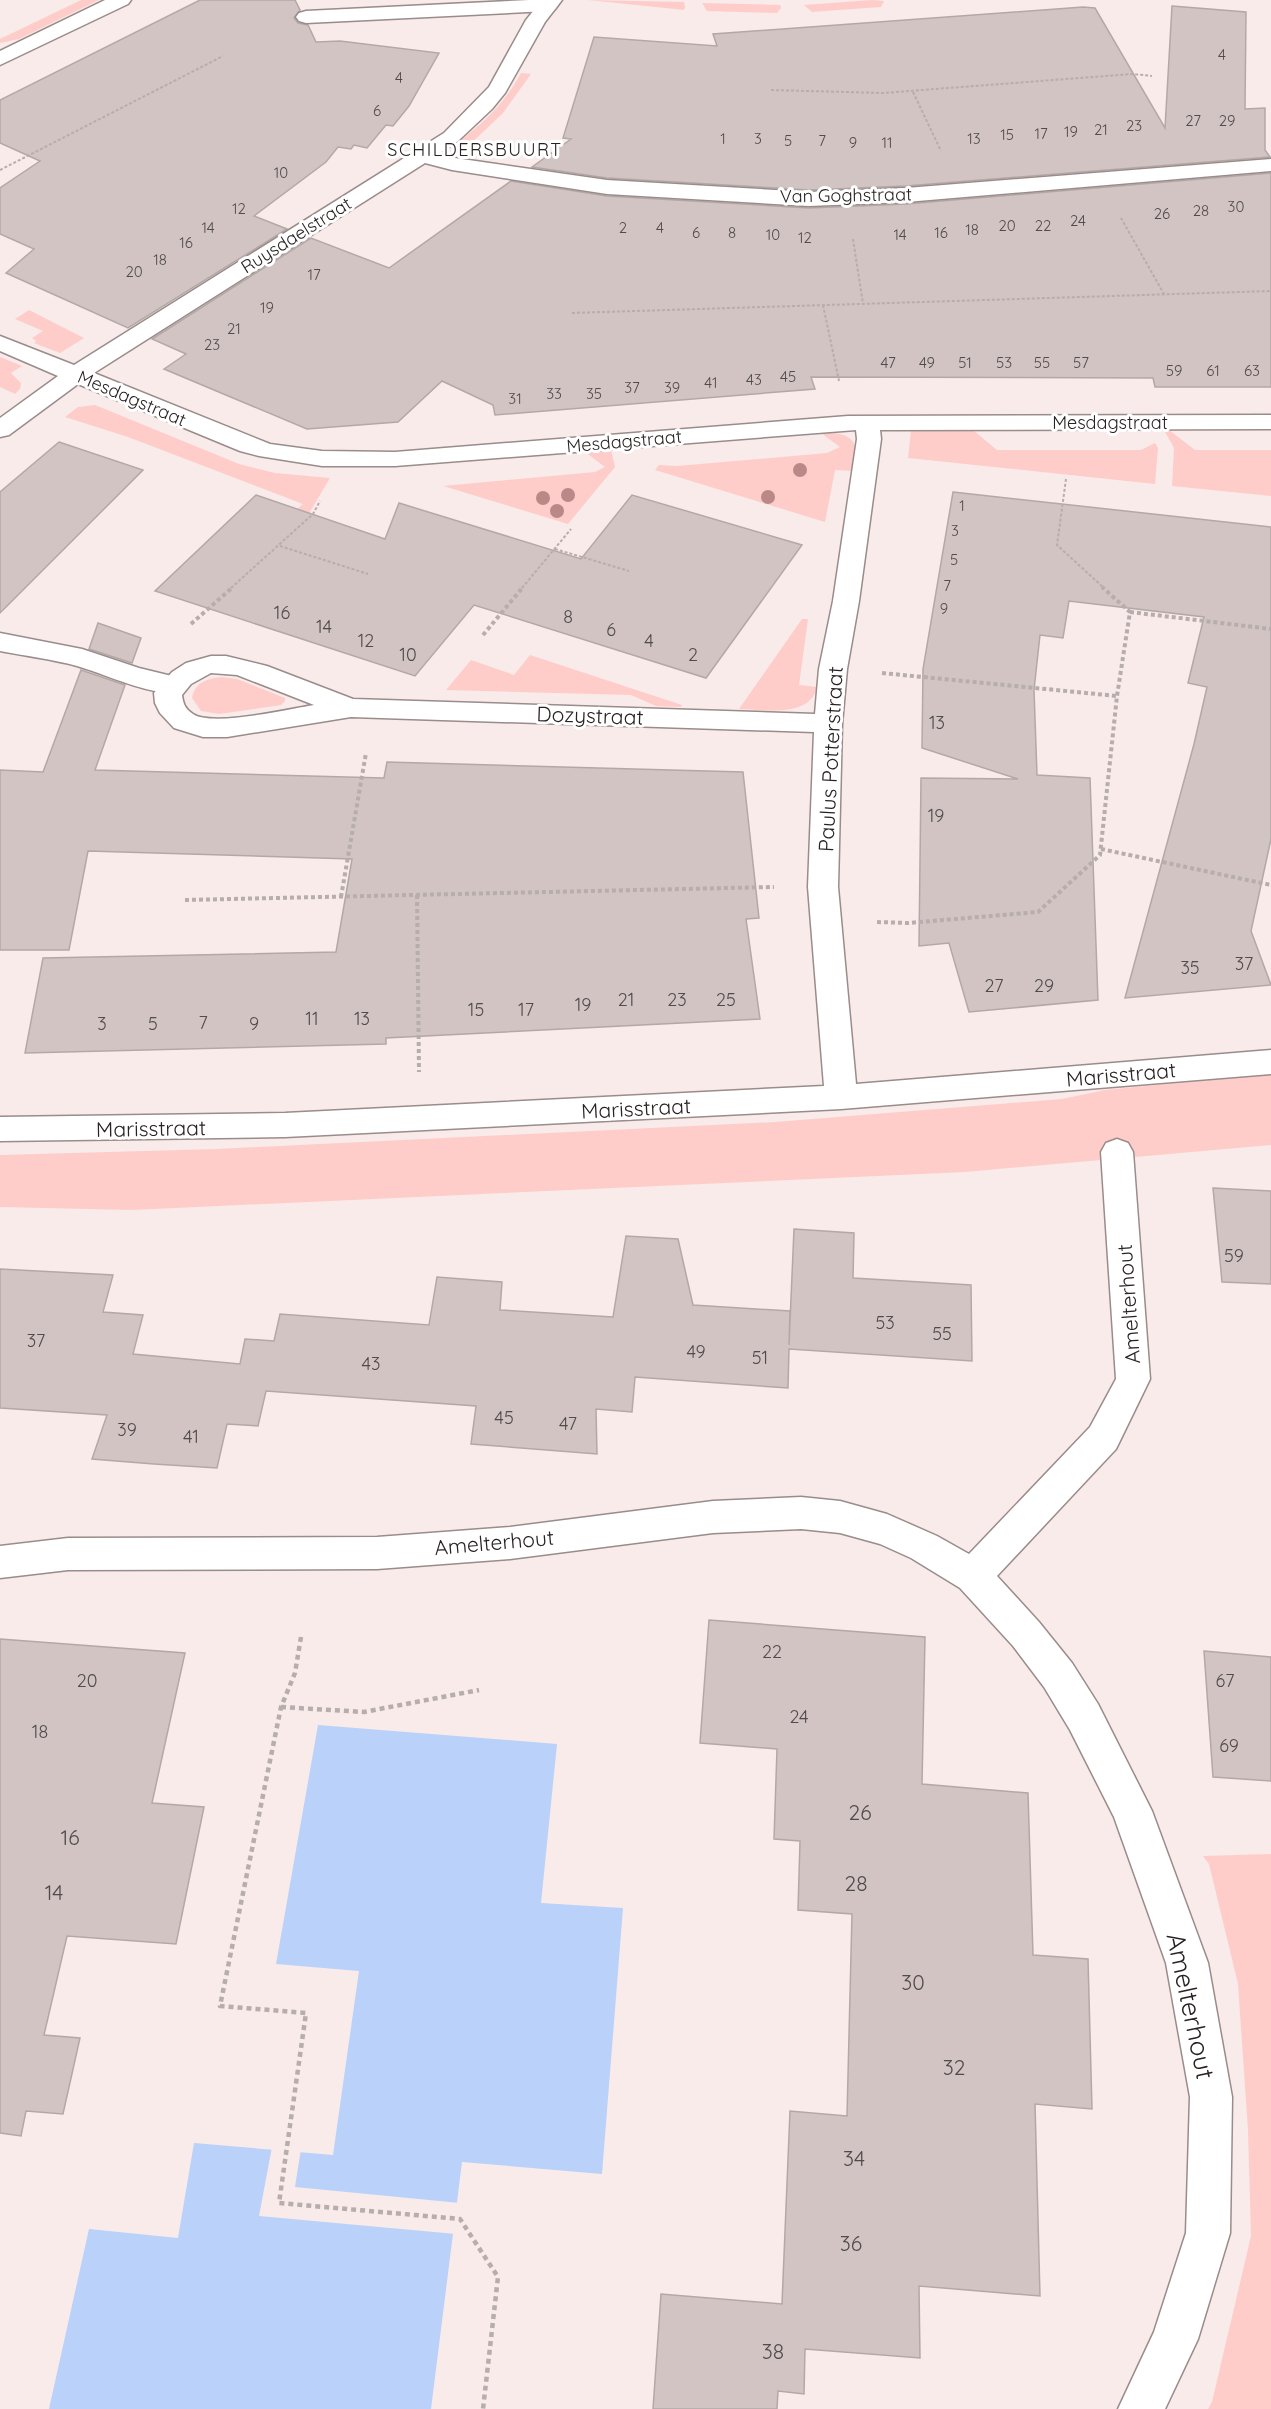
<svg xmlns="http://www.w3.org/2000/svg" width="1271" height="2409" viewBox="0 0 1271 2409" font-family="Quicksand,sans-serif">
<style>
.green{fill:#fecdca}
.water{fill:#bad1fa}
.pier{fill:#f8ebea}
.building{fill:#d1c4c3;stroke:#b4a8a7;stroke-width:1.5}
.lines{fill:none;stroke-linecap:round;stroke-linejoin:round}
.lane-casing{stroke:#998c8b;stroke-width:3}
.street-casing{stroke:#998c8b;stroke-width:3}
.path-far2{stroke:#b7adac;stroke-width:2;stroke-dasharray:3 2;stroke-linecap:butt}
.path-far1{stroke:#b7adac;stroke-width:4;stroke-dasharray:4 3;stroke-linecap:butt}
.path{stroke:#b7adac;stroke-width:4.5;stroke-dasharray:5 4;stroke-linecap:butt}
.lane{fill:#fff;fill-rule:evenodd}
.street{fill:#fff;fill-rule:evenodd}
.tree{fill:#b98887}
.labels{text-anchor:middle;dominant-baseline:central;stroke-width:6;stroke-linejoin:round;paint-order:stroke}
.far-number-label{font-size:15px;fill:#524b4b}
.far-neighbourhood-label{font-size:18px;letter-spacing:1.5px;fill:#282323;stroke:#fff}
.far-street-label{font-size:18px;fill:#282323;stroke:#fff}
.number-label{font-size:18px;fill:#524b4b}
.street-label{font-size:21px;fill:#282323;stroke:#fff}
.near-number-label{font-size:21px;fill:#524b4b}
.near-street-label{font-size:26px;fill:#282323;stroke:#fff}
</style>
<rect width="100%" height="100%" fill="#f8ebea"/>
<g class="green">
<polygon points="81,0 99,0 19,39 0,43 0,39"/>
<polygon points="588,0 684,2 685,7 684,10"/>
<polygon points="872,0 884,1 881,7 812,12 804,5"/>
<polygon points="702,3 780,5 781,8 777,13 707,11"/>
<path d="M521,73L531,74L503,113L461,153L456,152L454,147L457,143C483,123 505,103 521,73Z"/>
<polygon points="29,310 84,338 60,353 34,343 36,341 32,338 43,331 15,319"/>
<polygon points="0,357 22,366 11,373 21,383 20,389 15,394 0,387"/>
<polygon points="95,405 239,464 275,473 330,478 308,515 232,564 303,504 128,437 65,417 78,407"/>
<polygon points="911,430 973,430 997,450 1141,450 1155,443 1158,448 1155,484 908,458"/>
<polygon points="1164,430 1169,430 1195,450 1271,450 1271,496 1172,486 1174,448"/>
<path d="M821,433C855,432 859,441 853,471L835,470L825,522L655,470L659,465L677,466L827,453L840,447Z"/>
<polygon points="611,450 615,467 568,524 443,486 595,472 605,467 585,452"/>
<path d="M802,619H808L799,685L817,687C810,719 762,709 739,709Z"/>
<polygon points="530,655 682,705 681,707 656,706 631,695 446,690 471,660 514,675"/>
<path d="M221,677L237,679L285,698V701L281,705L219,714L201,711L192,698C195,682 207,679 221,677Z"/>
<polygon points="1271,1074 1271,1145 965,1172 132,1210 0,1207 0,1155 217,1149 775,1122 1062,1099 1105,1090"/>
<polygon points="1271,1854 1271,2409 1208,2409 1212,2402 1251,2236 1248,2130 1238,1984 1209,1864 1203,1856"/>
</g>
<polygon class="water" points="318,1725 557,1744 541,1903 623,1908 602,2174 462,2162 431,2409 49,2409 89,2229 178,2238 194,2143 333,2155 359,1971 276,1964"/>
<polygon class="pier" points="272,2147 301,2149 295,2187 460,2203 456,2234 259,2216"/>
<g class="building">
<polygon points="200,0 295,0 300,10 294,18 298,23 308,25 316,42 340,41 439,53 409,106 393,126 386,125 367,148 354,145 351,149 338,147 326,162 254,216 287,229 128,328 6,273 34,249 0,234 0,188 40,161 0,143 0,100"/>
<polygon points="1172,6 1246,12 1245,109 1265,108 1265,150 1270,157 906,186 809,190 607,178 532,167 571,139 563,138 594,37 717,46 713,34 1083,7 1095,8 1165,128"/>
<polygon points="1271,173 1271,387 1155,387 1153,378 811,377 815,389 495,415 493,405 442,381 398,422 307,429 164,369 186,354 152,339 311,238 389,268 511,181 607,196 809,208 906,204"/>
<polygon points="59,442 143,470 0,613 0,492"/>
<polygon points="953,492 1271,527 1271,839 1251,931 1271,985 1125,998 1194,744 1207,687 1188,683 1204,617 1069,601 1063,638 1040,635 1034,690 1037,775 1090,778 1098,1000 969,1012 949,943 919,946 921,778 1018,779 922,748 923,669"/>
<polygon points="256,495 385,539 399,503 581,559 632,495 802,545 706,678 474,605 415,676 155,591"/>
<polygon points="98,623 141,638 132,663 89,649"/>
<polygon points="81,670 125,685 95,770 384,778 387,762 743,772 759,918 746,919 760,1019 386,1038 386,1044 25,1053 43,958 336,952 352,859 88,851 69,950 0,950 0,770 43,772"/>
<polygon points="1213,1188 1271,1191 1271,1284 1222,1282"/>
<polygon points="794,1229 854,1233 853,1278 971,1285 972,1361 789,1349 788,1388 635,1377 632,1412 596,1409 597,1454 471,1444 476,1406 266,1391 258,1426 227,1424 217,1468 154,1464 92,1459 107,1415 0,1408 0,1269 113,1275 103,1312 143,1315 133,1354 240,1364 245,1339 274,1341 280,1314 429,1325 437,1277 502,1282 500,1310 613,1317 626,1236 678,1239 693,1305 790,1311 789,1345"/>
<polygon points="709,1620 925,1637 922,1784 1028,1793 1033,1955 1088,1959 1092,2109 1035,2104 1040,2296 919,2286 920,2358 805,2349 804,2394 778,2391 777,2409 653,2409 661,2294 782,2304 790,2111 847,2116 852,1914 798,1910 800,1841 774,1839 777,1749 700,1743"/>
<polygon points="0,1639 185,1653 152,1803 204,1807 176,1944 67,1936 44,2035 80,2038 63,2114 26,2111 21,2136 0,2133"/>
<polygon points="1204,1651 1271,1657 1271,1781 1213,1777"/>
</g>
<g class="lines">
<g class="lane-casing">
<g id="lane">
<polygon points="529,0 552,0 558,5 555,9 548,11 306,23 299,21 296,17 299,13 306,11"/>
<path d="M0,633L82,649L139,668L184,679L188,685L184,691C155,699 106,674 77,666C52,659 25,656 0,651Z"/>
</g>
</g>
<g class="street-casing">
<g id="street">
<polygon points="105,0 131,0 128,4 0,65 0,51"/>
<path d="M542,0H562L545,22L505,93L492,109L458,141L440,153L455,158L607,180L809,192L906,188L1271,159V171L906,202L809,206L607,194L452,170L425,163L94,373L270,444L322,451L395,452L848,416L1271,415V429L880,430L881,439L859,601L847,669L842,724L838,887L856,1084L1271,1050V1074L841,1109L285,1137L0,1141V1117L285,1113L824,1086L808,887L814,732L351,717L227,737H203L174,728L160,713L155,703L154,693L172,672L186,663L211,656H226L267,666L353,699L815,714L819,669L833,601L857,439L856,430L395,466H322L259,456L240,451L78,384L9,435L0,437V418L58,376L0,351V336L74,365L444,133L489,87L526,20ZM211,673L237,675L314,705C289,709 212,727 193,714C185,709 183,703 182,695L191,684Z"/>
<polygon points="1117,1139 1128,1143 1133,1152 1150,1379 1116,1449 997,1576 1039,1622 1072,1663 1098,1704 1152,1811 1208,1963 1232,2097 1230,2233 1198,2339 1165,2409 1118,2409 1154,2332 1186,2233 1190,2097 1166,1963 1114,1817 1070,1730 1044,1687 1013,1646 960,1588 911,1558 880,1544 840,1533 801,1529 713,1533 510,1559 377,1569 68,1570 0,1578 0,1546 68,1538 377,1537 510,1527 713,1501 801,1497 840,1501 887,1514 937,1536 969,1554 1090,1427 1116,1379 1101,1152 1106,1143"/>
</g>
</g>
<g class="path-far2">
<polyline points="771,90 883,93 1132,74 1152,76"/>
<polyline points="913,92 941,151"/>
<polyline points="0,170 223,56"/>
<polyline points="1121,218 1164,294"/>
<polyline points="853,239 863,304"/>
<polyline points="823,305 839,381"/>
<polyline points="572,313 1271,291"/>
<polyline points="1066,479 1057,545 1104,588"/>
<polyline points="280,546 368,574"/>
<polyline points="555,549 629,571"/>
<polyline points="231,588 313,514 320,501"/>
<polyline points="522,588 571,529"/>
</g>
<g class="path-far1">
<polyline points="1130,612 1271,629"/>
<polyline points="191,624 233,587"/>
<polyline points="483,635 523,587"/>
<polyline points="882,673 1117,696"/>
<polyline points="1101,849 1271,885"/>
<polyline points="417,895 419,1072"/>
<polyline points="341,897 366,753"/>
<polyline points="185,900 774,887"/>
<polyline points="877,922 908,923 1038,912 1100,855 1117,696 1130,612 1102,587"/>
</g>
<g class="path">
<polyline points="301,1637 295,1673 281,1707 220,2006 306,2013 279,2203 460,2219 498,2277 483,2409"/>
<polyline points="281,1707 364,1712 479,1690"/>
</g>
<use href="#lane" class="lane"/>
<use href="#street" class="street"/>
</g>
<g class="tree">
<circle cx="800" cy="470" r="7"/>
<circle cx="568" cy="495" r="7"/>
<circle cx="768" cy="497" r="7"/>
<circle cx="543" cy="498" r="7"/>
<circle cx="557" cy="511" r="7"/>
</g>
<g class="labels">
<g class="far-number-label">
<text x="1222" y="54">4</text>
<text x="399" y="77">4</text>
<text x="377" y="110">6</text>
<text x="1193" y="120">27</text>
<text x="1227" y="120">29</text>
<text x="1134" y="125">23</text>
<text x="1101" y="129">21</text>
<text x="1071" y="131">19</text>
<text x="1041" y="133">17</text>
<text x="1007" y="134">15</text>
<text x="723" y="138">1</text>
<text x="758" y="138">3</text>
<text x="974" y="138">13</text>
<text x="788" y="140">5</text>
<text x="822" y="140">7</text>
<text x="853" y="142">9</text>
<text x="887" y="142">11</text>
<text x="281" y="172">10</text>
<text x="1236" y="206">30</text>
<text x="239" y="208">12</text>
<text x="1201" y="210">28</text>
<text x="1162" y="213">26</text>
<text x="1078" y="220">24</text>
<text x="1007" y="225">20</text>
<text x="1043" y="225">22</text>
<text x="208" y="227">14</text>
<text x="623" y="227">2</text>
<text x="660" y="227">4</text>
<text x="972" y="229">18</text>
<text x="696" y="232">6</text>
<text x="732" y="232">8</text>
<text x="941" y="232">16</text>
<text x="773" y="234">10</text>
<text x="900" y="234">14</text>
<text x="805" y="237">12</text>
<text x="186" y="242">16</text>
<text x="160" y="259">18</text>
<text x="134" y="271">20</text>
<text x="314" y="274">17</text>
<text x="267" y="307">19</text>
<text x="234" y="328">21</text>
<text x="212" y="344">23</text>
<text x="888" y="362">47</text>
<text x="927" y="362">49</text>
<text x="965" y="362">51</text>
<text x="1004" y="362">53</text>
<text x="1042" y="362">55</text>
<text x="1081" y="362">57</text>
<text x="1174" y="370">59</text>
<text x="1213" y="370">61</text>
<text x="1252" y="370">63</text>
<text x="788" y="376">45</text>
<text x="754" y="379">43</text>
<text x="711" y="382">41</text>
<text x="632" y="387">37</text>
<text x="672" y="387">39</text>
<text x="554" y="393">33</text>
<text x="594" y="393">35</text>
<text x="515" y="398">31</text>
<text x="962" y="505">1</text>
<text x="955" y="530">3</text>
<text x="954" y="559">5</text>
<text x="947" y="585">7</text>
<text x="944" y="608">9</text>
</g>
<g class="far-neighbourhood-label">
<text x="475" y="149">SCHILDERSBUURT</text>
</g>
<g class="far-street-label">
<text transform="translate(846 195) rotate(-1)">Van Goghstraat</text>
<text transform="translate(296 235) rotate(-32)">Ruysdaelstraat</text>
<text transform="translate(132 398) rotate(23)">Mesdagstraat</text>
<text x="1110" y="422">Mesdagstraat</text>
<text transform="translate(624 441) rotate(-5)">Mesdagstraat</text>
</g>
<g class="number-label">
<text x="282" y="612">16</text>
<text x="568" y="616">8</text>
<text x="324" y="626">14</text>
<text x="611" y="629">6</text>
<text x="366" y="640">12</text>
<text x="649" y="640">4</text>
<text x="408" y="654">10</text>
<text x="693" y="654">2</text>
<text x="937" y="722">13</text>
<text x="936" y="815">19</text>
<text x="1244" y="963">37</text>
<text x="1190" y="967">35</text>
<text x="994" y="985">27</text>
<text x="1044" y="985">29</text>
<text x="626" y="999">21</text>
<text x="677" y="999">23</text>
<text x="726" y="999">25</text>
<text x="583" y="1004">19</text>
<text x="476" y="1009">15</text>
<text x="526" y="1009">17</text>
<text x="312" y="1018">11</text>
<text x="362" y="1018">13</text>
<text x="203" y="1022">7</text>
<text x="102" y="1023">3</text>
<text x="153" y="1023">5</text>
<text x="254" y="1023">9</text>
<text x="1234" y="1255">59</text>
<text x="885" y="1322">53</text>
<text x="942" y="1333">55</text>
<text x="36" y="1340">37</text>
<text x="696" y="1351">49</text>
<text x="760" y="1357">51</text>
<text x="371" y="1363">43</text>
<text x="504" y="1417">45</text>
<text x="568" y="1423">47</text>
<text x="127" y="1429">39</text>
<text x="191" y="1436">41</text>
<text x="772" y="1651">22</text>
<text x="87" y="1680">20</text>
<text x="1225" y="1680">67</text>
<text x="799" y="1716">24</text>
<text x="40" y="1731">18</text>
<text x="1229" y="1745">69</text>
</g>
<g class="street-label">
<text transform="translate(590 715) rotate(2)">Dozystraat</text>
<text transform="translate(830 759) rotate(-87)">Paulus Potterstraat</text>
<text transform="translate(1121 1074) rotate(-5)">Marisstraat</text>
<text transform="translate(636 1108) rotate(-3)">Marisstraat</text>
<text transform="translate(151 1128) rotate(-1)">Marisstraat</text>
<text transform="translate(1128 1304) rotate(-94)">Amelterhout</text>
<text transform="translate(494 1542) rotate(-5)">Amelterhout</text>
</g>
<g class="near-number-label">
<text x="860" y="1812">26</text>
<text x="70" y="1837">16</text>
<text x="856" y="1883">28</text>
<text x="54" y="1892">14</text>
<text x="913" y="1982">30</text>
<text x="954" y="2067">32</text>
<text x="854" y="2158">34</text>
<text x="851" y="2243">36</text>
<text x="773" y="2351">38</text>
</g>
<g class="near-street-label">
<text transform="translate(1191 2006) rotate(78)">Amelterhout</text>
</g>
</g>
</svg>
